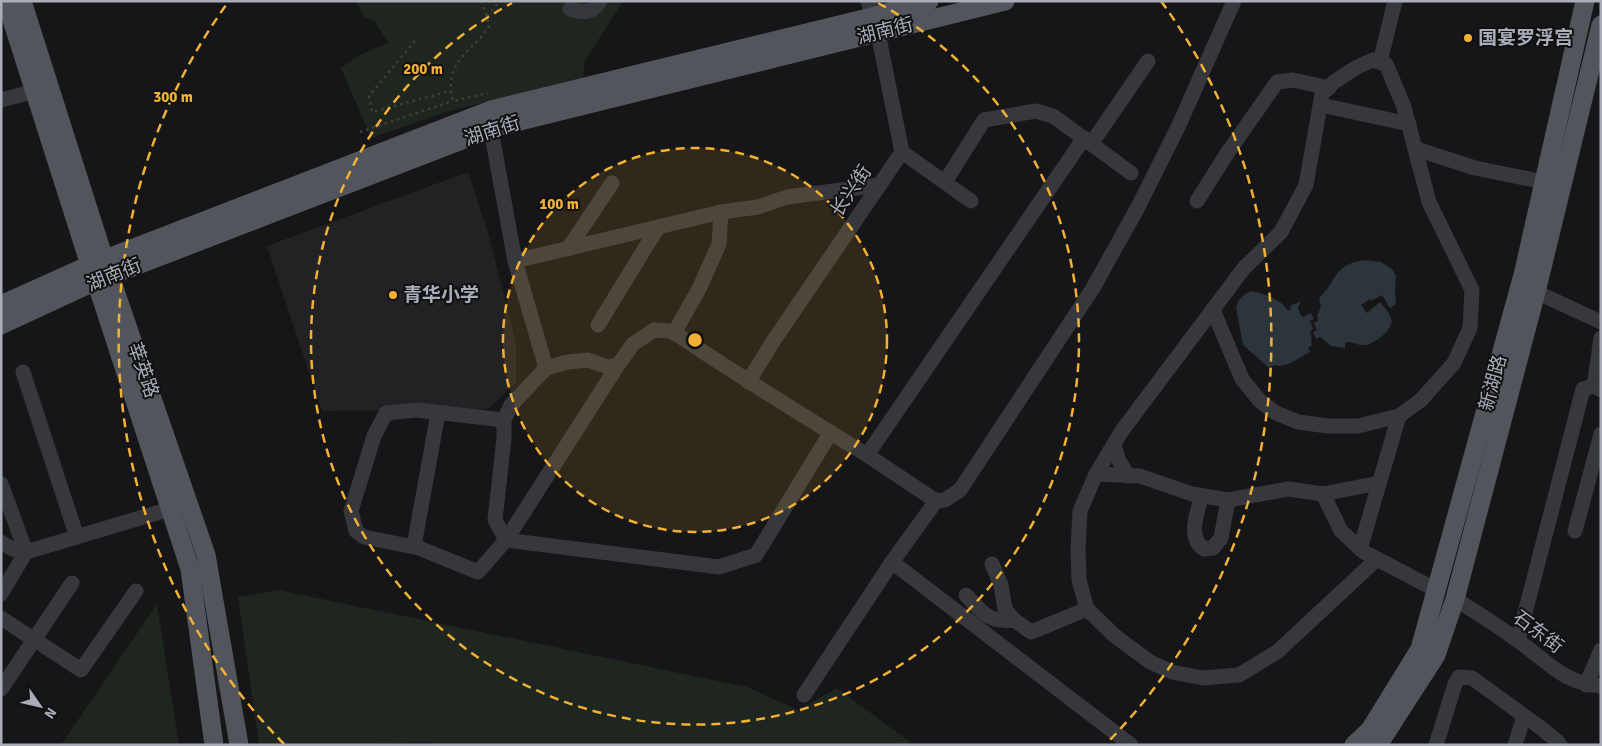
<svg xmlns="http://www.w3.org/2000/svg" width="1602" height="746" viewBox="0 0 1602 746" font-family="Signika,'Noto Sans SC',sans-serif">
<style>
.built{fill:#222225}
.green{fill:#1e261f}
.water{fill:#2c353c}
.lines{fill:none;stroke-linecap:round;stroke-linejoin:round}
.path{stroke:#3d3f44;stroke-width:2.5;stroke-dasharray:2.5 4;stroke-linecap:butt}
.minor{stroke:#37383d;stroke-width:15}
.major{stroke:#53555c;stroke-width:19}
.ring{fill:none;stroke:#f2b134;stroke-width:2.5;stroke-dasharray:9 6}
.poi-dot{fill:#f2b134;stroke:#111113;stroke-width:2}
.labels{text-anchor:middle;dominant-baseline:central;stroke-width:4;stroke-linejoin:round;paint-order:stroke}
.street-label{font-size:19px;fill:#a8adb8;stroke:#111113}
.poi-label{font-size:19px;font-weight:bold;fill:#a8adb8;stroke:#111113;text-anchor:start}
.centre{fill:#f2b134;stroke:#111113;stroke-width:2.5}
.ring-label{font-size:15px;text-anchor:middle;font-weight:bold;fill:#f2b134;stroke:#111113;stroke-width:4;stroke-linejoin:round;paint-order:stroke}
</style>
<rect width="100%" height="100%" fill="#161618"/>
<polygon class="built" points="468,172 489,236 516,343 516,383 488,409 322,411 267,246"/>
<g class="green">
<polygon points="356,1 623,1 585,61 583,78 446,112 371,138 341,68 359,55 389,43 374,21 364,17"/>
<polygon points="278,590 747,687 798,710 837,688 914,745 433,745 430,742 338,745 259,745 238,597"/>
<polygon points="157,604 179,745 61,745"/>
</g>
<g class="water">
<path d="M1364,260L1381,262L1392,269L1396,275L1395,292L1396,304L1390,308L1382,295L1371,301L1370,299L1361,305L1367,313L1380,302C1384,307 1389,312 1391,318C1395,329 1375,343 1366,345C1359,346 1354,342 1347,342L1345,344V348L1331,346L1320,337L1316,339L1313,332L1317,330L1314,323L1318,321L1317,315L1321,307L1319,298C1339,279 1331,266 1364,260Z"/>
<path d="M1252,291C1264,294 1282,299 1288,311L1291,309L1290,306L1301,301L1298,308L1300,314L1303,317L1311,313L1314,319L1310,321L1313,329L1310,331L1312,338L1311,341L1312,345L1308,348L1310,352C1301,356 1286,369 1276,365L1268,367L1243,345L1236,308L1238,301L1245,294Z"/>
</g>
<g class="lines">
<g class="path">
<path d="M481,1L487,16L489,27C470,54 443,62 453,101L488,93"/>
<polyline points="487,16 500,1"/>
<polyline points="415,41 369,96 372,112 450,91"/>
<polyline points="360,132 453,101"/>
</g>
<g class="minor">
<path d="M570,9C584,13 592,14 600,1"/>
<polyline points="1380,62 1395,1"/>
<polyline points="1,100 35,91"/>
<polyline points="1321,105 1409,124"/>
<polyline points="491,130 515,261 546,368"/>
<polyline points="1091,144 1148,61"/>
<polyline points="1416,149 1475,168 1544,182"/>
<polyline points="902,152 971,201"/>
<polyline points="945,182 984,120 1036,111 1053,116 1131,173"/>
<polyline points="1197,201 1228,152 1277,82 1293,80 1329,88"/>
<polyline points="568,249 612,183"/>
<polyline points="515,261 721,212"/>
<polyline points="1536,292 1601,322"/>
<polyline points="1213,310 1242,379 1260,401 1276,413 1298,422 1328,426 1358,426 1399,416 1421,400 1454,363 1470,328 1472,290 1429,202 1404,107 1386,64 1373,60 1357,67 1334,82 1322,94 1306,185 1281,232 1244,268 1121,432 1096,474 1080,511 1078,548 1079,580 1087,609 1115,636 1150,662 1172,672 1203,678 1239,675 1277,652 1377,559"/>
<polyline points="598,325 658,227"/>
<polyline points="674,333 699,289 719,244 721,212 758,207 787,197 880,185"/>
<polyline points="1601,338 1594,386 1601,390"/>
<polyline points="23,372 77,537"/>
<polyline points="748,382 774,340 902,152 878,33 868,1"/>
<polyline points="504,420 417,410 386,413 374,436 351,511 356,531 364,537 419,548 478,572 506,540 618,365"/>
<path d="M831,432L756,555L719,567L506,540L495,520L504,438V420L511,405L546,368L568,362L588,360L608,367L618,365L633,344L654,330L669,331L678,335C740,377 804,416 867,455L1084,138"/>
<polyline points="1114,444 1118,459 1128,476"/>
<polyline points="1096,474 1140,476 1192,494 1228,500 1288,489 1323,494 1379,483"/>
<polyline points="1,484 26,552 1,594"/>
<polyline points="1323,494 1341,531 1364,552 1436,590"/>
<path d="M1202,496C1197,512 1187,538 1204,549L1213,548L1221,538L1228,500"/>
<polyline points="936,501 945,500 960,490 1093,288 1138,207 1179,125 1234,1"/>
<polyline points="1575,531 1601,434"/>
<polyline points="1,542 12,549 26,552 170,509"/>
<polyline points="414,546 438,413"/>
<polyline points="1360,549 1399,416"/>
<polyline points="892,562 1131,745"/>
<polyline points="992,564 1001,585 1005,609 1014,620"/>
<path d="M966,595C982,612 988,623 1014,620L1031,632L1087,609"/>
<path d="M1455,599C1476,612 1497,625 1517,640C1548,661 1560,682 1601,686"/>
<polyline points="1,618 81,670 136,591"/>
<polyline points="1518,640 1583,389 1594,386"/>
<polyline points="1586,685 1601,650"/>
<polyline points="1,689 72,583"/>
<polyline points="804,695 892,562 936,501 867,455"/>
<polyline points="1436,745 1455,684 1459,677 1472,678 1541,728 1557,741 1560,745"/>
<polyline points="1515,745 1524,716"/>
</g>
<g class="major">
<polyline points="6,1 90,265 96,281 190,569 214,745"/>
<polyline points="22,1 104,259 206,555 239,745"/>
<polyline points="1,305 90,265 491,110 872,17 929,1"/>
<polyline points="1,325 96,281 496,127 1005,1"/>
<polyline points="1354,745 1370,730 1420,649 1523,275 1585,1"/>
<polyline points="1378,745 1436,655 1455,599 1536,292 1601,25"/>
</g>
</g>
<circle cx="695" cy="340" r="192" fill="#f2b134" fill-opacity=".12"/>
<g class="ring">
<circle cx="695" cy="340" r="192"/>
<path d="M878 3A384 384 0 1 1 512 3"/>
<path d="M284 744A576 576 0 0 1 229 1M1161 1A576 576 0 0 1 1106 744"/>
</g>
<g class="poi-dot">
<circle cx="1468" cy="38" r="5"/>
<circle cx="393" cy="295" r="5"/>
</g>
<g class="labels">
<g class="street-label">
<text transform="translate(885 31) rotate(-14)">湖南街</text>
<text transform="translate(492 131) rotate(-18)">湖南街</text>
<text transform="translate(851 191) rotate(-56)">长兴街</text>
<text transform="translate(114 275) rotate(-22)">湖南街</text>
<text transform="translate(143 370) rotate(71)">莘英路</text>
<text transform="translate(1493 383) rotate(-75)">新湖路</text>
<text transform="translate(1538 632) rotate(37)">石东街</text>
</g>
<g class="poi-label">
<text x="1478" y="38">国宴罗浮宫</text>
<text x="403" y="295">青华小学</text>
</g>
</g>
<circle cx="695" cy="340" r="8" class="centre"/>
<g class="ring-label">
<text x="423" y="74">200 m</text>
<text x="173" y="102">300 m</text>
<text x="559" y="209">100 m</text>
</g>
<rect width="1602" height="746" fill="none" stroke="#a8adb8" stroke-width="5"/>
<g transform="translate(40 706) rotate(124)" stroke="#111113" stroke-width="4" paint-order="stroke">
<path d="M0-4L9 19L0 12L-9 19Z" fill="#a8adb8"/>
<text y="-8" font-size="14" font-weight="bold" text-anchor="middle" fill="#a8adb8">N</text>
</g>
</svg>
